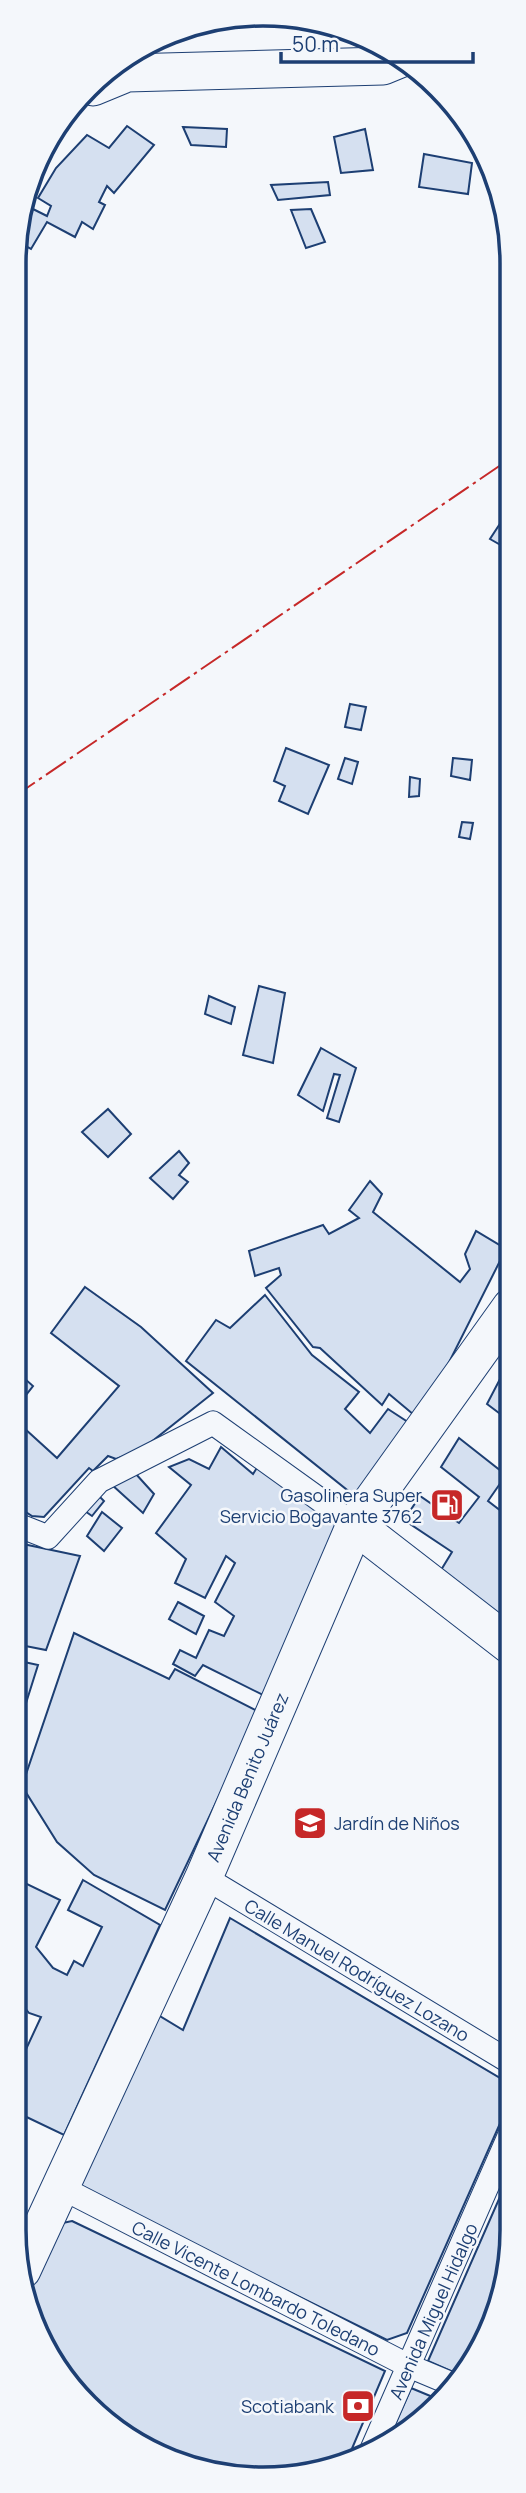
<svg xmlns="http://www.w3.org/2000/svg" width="526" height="2493" viewBox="0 0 526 2493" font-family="Manrope,sans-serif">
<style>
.building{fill:#d5e0f0;stroke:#1d3f73;stroke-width:2}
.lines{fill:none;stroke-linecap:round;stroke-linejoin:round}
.street-casing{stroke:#1d3f73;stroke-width:25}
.primary-casing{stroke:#1d3f73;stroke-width:39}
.street{stroke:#f4f7fb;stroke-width:23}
.primary{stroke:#f4f7fb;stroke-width:37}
.power{stroke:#c62828;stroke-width:2;stroke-dasharray:24 5 3.5 5;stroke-linecap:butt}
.labels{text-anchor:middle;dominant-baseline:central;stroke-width:5;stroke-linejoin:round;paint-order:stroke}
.poi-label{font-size:18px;fill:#1d3f73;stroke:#f4f7fb;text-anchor:end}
.street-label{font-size:18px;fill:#1d3f73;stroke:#f4f7fb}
.rim{fill:none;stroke:#1d3f73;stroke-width:3.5}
</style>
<rect width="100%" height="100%" fill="#f4f7fb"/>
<g class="building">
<polygon points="127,126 154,145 114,193 107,186 99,202 105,205 93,229 82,222 75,237 47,222 31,249 16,241 25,205 47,216 51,206 38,198 56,168 87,135 109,148"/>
<polygon points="183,127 227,129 226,147 191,145"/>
<polygon points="365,129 373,170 341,173 334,137"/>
<polygon points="424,154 472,163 468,194 419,187"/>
<polygon points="328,182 330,195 278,200 271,185"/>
<polygon points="311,209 325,242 306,248 291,210"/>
<polygon points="503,519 511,524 511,551 490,539"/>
<polygon points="511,620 511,642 503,636"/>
<polygon points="350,704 366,707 361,730 345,727"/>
<polygon points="511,718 511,740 504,735"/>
<polygon points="286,748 329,765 308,814 279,801 285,786 274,781"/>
<polygon points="345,758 358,762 352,784 338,779"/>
<polygon points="453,758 472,760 470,780 451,776"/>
<polygon points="410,777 420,779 419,796 409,797"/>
<polygon points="462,822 473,823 470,839 459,837"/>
<polygon points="259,986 285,993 273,1063 243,1055"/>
<polygon points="209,996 235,1007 231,1024 205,1014"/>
<polygon points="321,1048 356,1068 339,1122 327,1118 340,1075 334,1074 323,1111 298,1095"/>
<polygon points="108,1109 131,1134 108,1157 82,1132"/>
<polygon points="179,1151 189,1163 179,1175 188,1182 173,1199 150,1178"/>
<polygon points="370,1181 382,1194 373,1212 460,1282 470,1269 465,1254 476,1231 506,1249 420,1420 389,1394 382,1405 320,1348 313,1347 266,1288 281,1275 279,1268 255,1276 249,1251 323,1225 329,1234 359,1218 349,1210"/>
<polygon points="511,1215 511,1240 501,1236"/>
<polygon points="85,1287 141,1327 213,1393 141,1450 116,1459 108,1456 93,1471 89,1468 44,1517 32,1516 15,1505 15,1440 24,1428 57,1458 119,1386 51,1333"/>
<polygon points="265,1295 312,1355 359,1392 345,1409 370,1433 388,1409 417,1428 361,1501 186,1361 216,1320 230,1328"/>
<polygon points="511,1358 511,1422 487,1404"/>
<polygon points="15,1370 33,1386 15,1409"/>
<polygon points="459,1438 506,1475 488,1501 510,1518 510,1628 438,1575 452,1552 404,1520 420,1496 459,1523 479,1497 441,1467"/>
<polygon points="221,1447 253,1474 260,1463 351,1526 265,1696 203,1665 195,1676 173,1664 180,1650 196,1658 209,1630 224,1636 234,1616 215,1602 235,1563 226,1556 205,1598 175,1583 186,1559 156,1533 191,1485 169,1467 189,1459 209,1469"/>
<polygon points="135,1473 154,1494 143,1513 111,1484"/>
<polygon points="94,1491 104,1501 92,1516 82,1509"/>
<polygon points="102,1512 122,1528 104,1551 87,1536"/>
<polygon points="23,1544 80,1556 46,1650 15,1644 15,1563"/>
<polygon points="178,1602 204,1616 196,1634 169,1619"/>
<polygon points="74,1633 169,1679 175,1669 259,1712 165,1910 94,1875 57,1842 22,1786"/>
<polygon points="15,1660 38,1665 15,1738"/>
<polygon points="83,1880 160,1925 64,2135 14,2111 14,2075 41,2017 29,2013 14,1994 14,1905 25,1883 60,1900 36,1947 53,1968 67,1975 74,1961 83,1966 102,1927 68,1910"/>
<polygon points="230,1918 510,2084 510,2101 407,2333 387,2340 76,2187 153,2012 183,2030"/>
<polygon points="510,2174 510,2262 486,2340 460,2375 428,2361"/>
<polygon points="72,2221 385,2371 345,2465 247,2478 153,2453 87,2406 33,2325 26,2290 58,2224"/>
<polygon points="411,2388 440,2400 427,2417 388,2440"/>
</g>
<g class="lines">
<g class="street-casing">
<g id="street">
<polyline points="15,1524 48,1537 99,1481 213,1423 355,1525"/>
<polyline points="204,1877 510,2062"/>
<polyline points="60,2187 409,2366 452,2384"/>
<polyline points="372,2449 510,2134"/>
</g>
</g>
<g class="primary-casing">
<g id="primary">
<polyline points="93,87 127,73 383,66 400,59"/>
<polyline points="355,1525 510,1645"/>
<polyline points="22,2270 204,1877 355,1525 511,1307"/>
</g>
</g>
<use href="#street" class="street"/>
<use href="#primary" class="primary"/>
<polyline class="power" points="15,796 511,458"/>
</g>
<defs>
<g id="fuel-square" transform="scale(1.75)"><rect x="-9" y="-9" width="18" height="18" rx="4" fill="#c62828" stroke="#f4f7fb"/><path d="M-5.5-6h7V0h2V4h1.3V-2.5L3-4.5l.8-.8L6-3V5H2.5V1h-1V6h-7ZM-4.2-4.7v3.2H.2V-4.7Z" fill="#fff"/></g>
<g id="school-square" transform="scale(1.75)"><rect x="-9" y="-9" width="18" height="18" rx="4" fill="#c62828" stroke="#f4f7fb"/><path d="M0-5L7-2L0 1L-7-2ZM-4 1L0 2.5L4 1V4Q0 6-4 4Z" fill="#fff"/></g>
<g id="bank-square" transform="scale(1.75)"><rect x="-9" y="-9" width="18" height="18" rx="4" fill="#c62828" stroke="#f4f7fb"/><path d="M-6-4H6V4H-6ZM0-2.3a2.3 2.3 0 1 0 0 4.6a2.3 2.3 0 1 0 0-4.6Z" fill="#fff"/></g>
</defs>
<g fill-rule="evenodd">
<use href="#fuel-square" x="447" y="1505"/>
<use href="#school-square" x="310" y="1823"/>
<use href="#bank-square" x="358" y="2406"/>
</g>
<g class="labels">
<g class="poi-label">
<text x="422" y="1495">Gasolinera Super<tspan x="422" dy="21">Servicio Bogavante 3762</tspan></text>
<text x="334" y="1823" text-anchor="start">Jardín de Niños</text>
<text x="334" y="2406">Scotiabank</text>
</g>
<g class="street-label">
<text transform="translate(247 1777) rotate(-67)">Avenida Benito Juárez</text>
<text transform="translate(357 1970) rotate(31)">Calle Manuel Rodríguez Lozano</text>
<text transform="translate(256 2288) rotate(27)">Calle Vicente Lombardo Toledano</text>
<text transform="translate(433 2311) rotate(-66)">Avenida Miguel Hidalgo</text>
</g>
</g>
<path d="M0 0H526V2493H0ZM263 26H263A237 237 0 0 1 500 263V2230A237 237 0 0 1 263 2467H263A237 237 0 0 1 26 2230V263A237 237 0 0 1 263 26Z" fill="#f4f7fb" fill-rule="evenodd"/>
<path class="rim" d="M263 26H263A237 237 0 0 1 500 263V2230A237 237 0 0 1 263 2467H263A237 237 0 0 1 26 2230V263A237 237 0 0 1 263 26Z"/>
<path d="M281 52v10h192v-10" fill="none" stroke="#1d3f73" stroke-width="3.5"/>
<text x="292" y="52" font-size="21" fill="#1d3f73" stroke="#f4f7fb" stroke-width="5" paint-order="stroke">50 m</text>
</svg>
